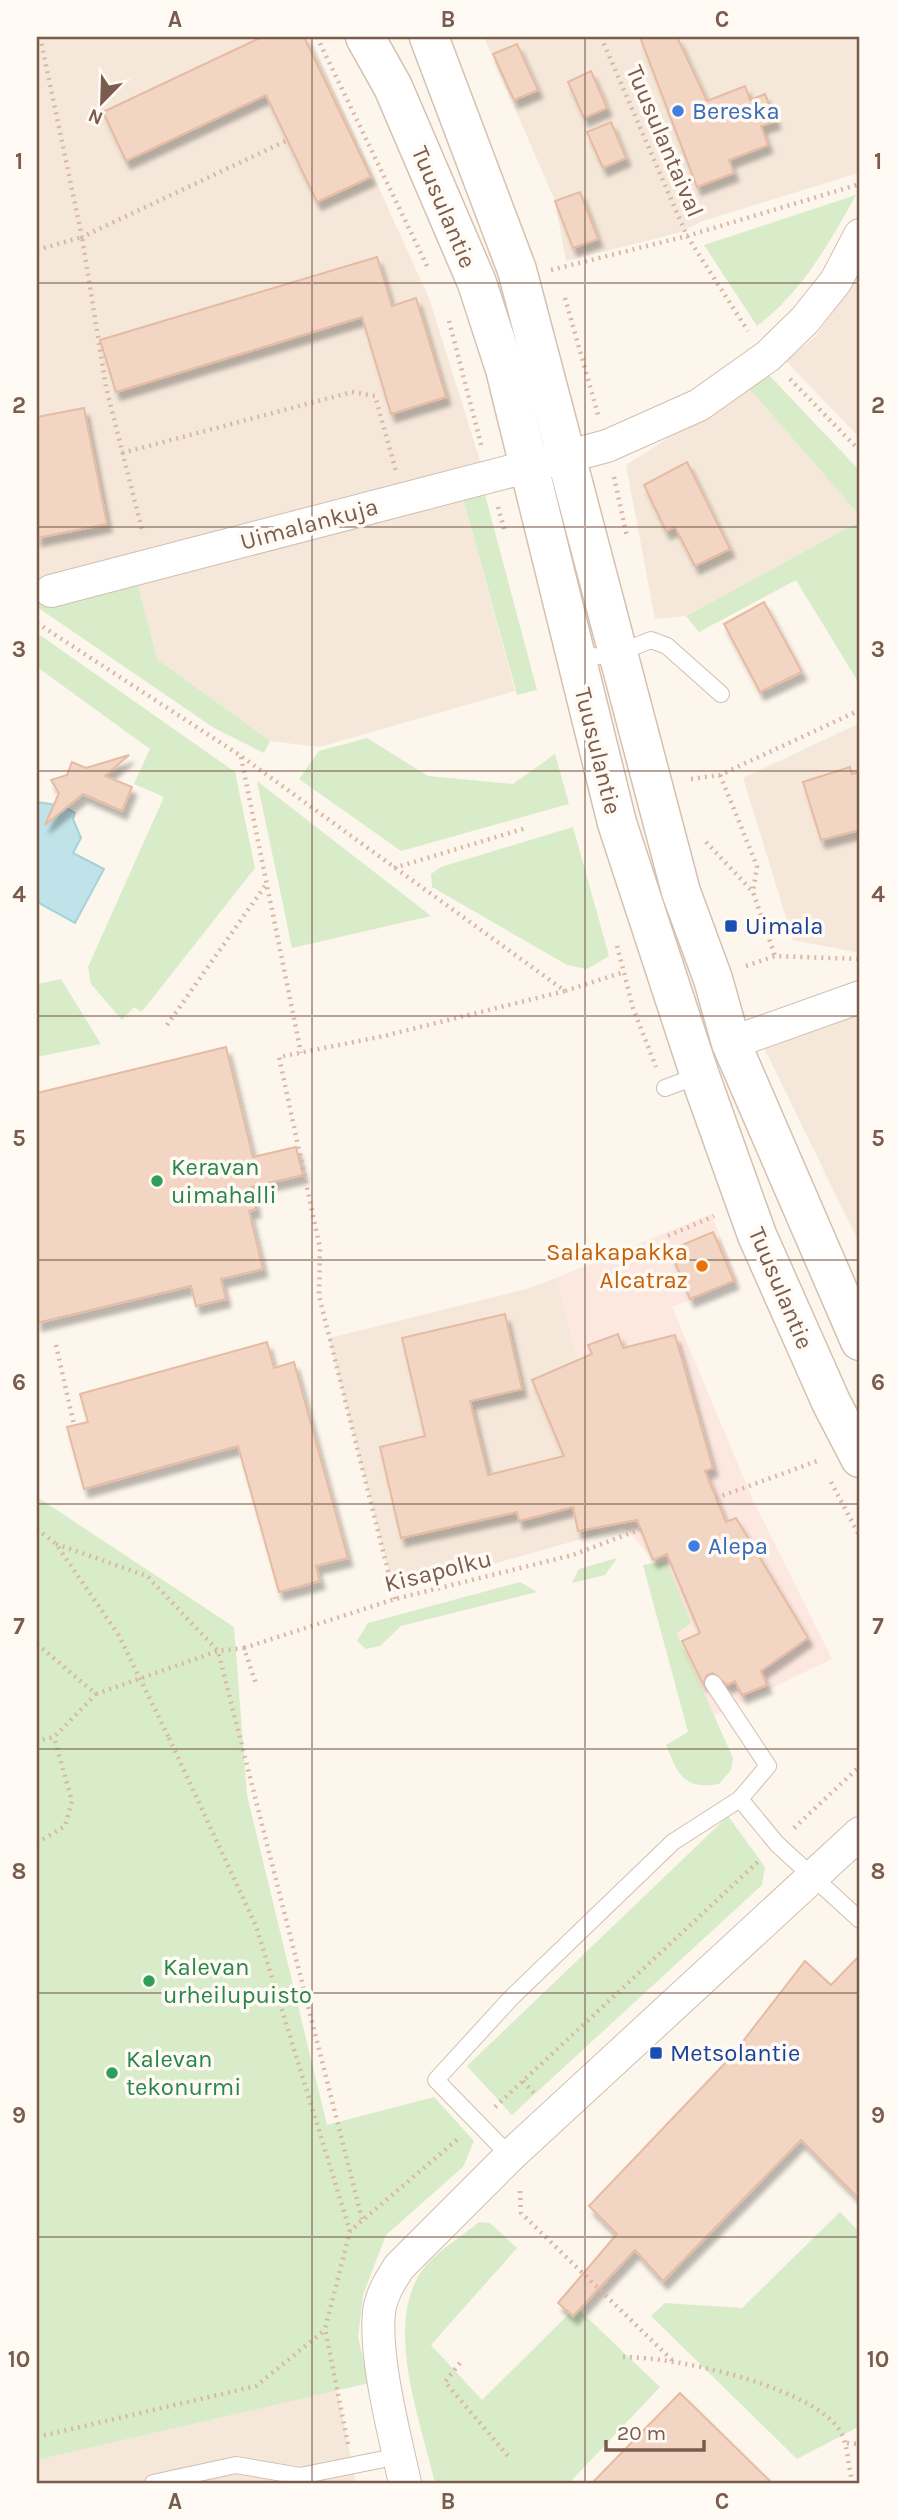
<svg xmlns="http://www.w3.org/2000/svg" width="897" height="2520" viewBox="0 0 897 2520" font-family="Karla,sans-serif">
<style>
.residential{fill:#f5e8da}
.commercial{fill:#fde8e0}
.green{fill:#d8ecc9}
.water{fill:#bfe3e8;stroke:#a5d3da;stroke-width:2}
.building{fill:#f3d5c3;stroke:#e6bba3;stroke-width:2;filter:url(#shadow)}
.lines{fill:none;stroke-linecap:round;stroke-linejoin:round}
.lane-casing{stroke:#d1beb0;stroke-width:18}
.street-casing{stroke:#d1beb0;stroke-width:34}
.secondary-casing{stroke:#d6c0b0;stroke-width:41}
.path{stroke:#d9b8a5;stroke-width:4.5;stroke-dasharray:2 5;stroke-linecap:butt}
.lane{stroke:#fff;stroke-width:16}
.street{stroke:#fff;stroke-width:32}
.secondary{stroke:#fff;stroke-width:38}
.path-bridge{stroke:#d9b8a5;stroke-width:4.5;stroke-dasharray:2 5;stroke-linecap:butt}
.grid{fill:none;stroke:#7a5c4d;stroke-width:2;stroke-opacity:0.55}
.shop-dot{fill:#3f7fe0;stroke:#fffaf3;stroke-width:2.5}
.transit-dot{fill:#1a4fb4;stroke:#fffaf3;stroke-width:2.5}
.leisure-dot{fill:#2e9e5b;stroke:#fffaf3;stroke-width:2.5}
.food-dot{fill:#e8710a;stroke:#fffaf3;stroke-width:2.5}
.labels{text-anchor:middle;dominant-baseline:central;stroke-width:7;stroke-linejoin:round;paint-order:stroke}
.shop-label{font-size:24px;fill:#366cbe;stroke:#fffaf3;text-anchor:start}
.street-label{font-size:24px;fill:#7a5c4d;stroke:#fffaf3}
.transit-label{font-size:24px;fill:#164399;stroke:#fffaf3;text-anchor:start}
.leisure-label{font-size:24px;fill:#27864d;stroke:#fffaf3;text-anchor:start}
.food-label{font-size:24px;fill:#c56008;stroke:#fffaf3;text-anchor:end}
.neatline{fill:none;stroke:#7a5c4d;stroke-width:2.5}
.grid-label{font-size:23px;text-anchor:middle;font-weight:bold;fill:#7a5c4d}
</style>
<defs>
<filter id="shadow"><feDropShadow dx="4.5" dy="8" stdDeviation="2" flood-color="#0004"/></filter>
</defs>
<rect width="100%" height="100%" fill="#fdf6ec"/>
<g class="residential">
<polygon points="37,37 310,37 429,298 488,486 462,494 515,691 319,747 270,741 157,659 137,581 37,601"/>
<polygon points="484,37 860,37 860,169 858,173 703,221 678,233 566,261 555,201"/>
<polygon points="860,273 860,438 786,361 816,336"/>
<polygon points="748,387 860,516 860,521 686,616 655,619 626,465"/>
<polygon points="860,723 860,953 793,940 743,778"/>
<polygon points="860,996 860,1245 758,1035"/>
<polygon points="556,1278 624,1527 394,1592 329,1338 530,1288"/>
<polygon points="337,2390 356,2483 37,2483 37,2460"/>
</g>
<polygon class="commercial" points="711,1214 739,1282 672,1307 753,1500 832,1659 714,1716 677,1632 666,1561 656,1563 624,1527 556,1278"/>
<g class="green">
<path d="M856,195C828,245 803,291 757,326L704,245Z"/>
<polygon points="768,374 860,471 860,516 748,387"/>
<polygon points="483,487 537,690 517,695 462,494"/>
<polygon points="860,521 860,685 796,580 699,632 686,616"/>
<polygon points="137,581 157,659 270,741 264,753 214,728 37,607 37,601"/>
<polygon points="37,633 235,772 255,868 147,1005 141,1012 134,1007 122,1020 91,984 88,967 164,797 134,784 150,749 37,667"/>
<polygon points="367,738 428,776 513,784 555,754 569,804 401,851 299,779 319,751"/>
<polygon points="257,781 431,916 292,948"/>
<polygon points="573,827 609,956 587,969 567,965 432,887 431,874 441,867"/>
<polygon points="61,979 101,1044 37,1057 37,984"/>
<polygon points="37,1497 234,1627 247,1795 327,2125 434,2097 474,2141 463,2167 386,2235 363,2295 358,2337 369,2383 37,2460"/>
<polygon points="617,1558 605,1575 572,1583 579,1569"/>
<path d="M666,1561L691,1623L677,1633L733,1758L731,1770L719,1784C683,1790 678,1774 666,1745L688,1732L643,1565Z"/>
<polygon points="520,1582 537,1592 401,1626 380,1646 366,1649 357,1641 368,1623"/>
<polygon points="728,1816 765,1867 762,1885 512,2115 467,2066"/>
<polygon points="840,2212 860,2233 860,2426 797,2459 651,2316 665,2303 742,2308"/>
<path d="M479,2222L490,2223L517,2248L431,2345L482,2400L576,2307L660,2387L569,2483H435C421,2422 384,2328 421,2272C434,2253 461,2237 479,2222Z"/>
</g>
<polygon class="water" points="37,802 63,806 75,813 73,819 81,838 73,853 104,869 75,923 37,902"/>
<g class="building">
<polygon points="262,37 304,37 371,177 317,202 266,95 126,161 103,112"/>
<polygon points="640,37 677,37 707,101 745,86 750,100 765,94 776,121 761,126 768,145 729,160 734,173 697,187"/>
<polygon points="517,44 538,90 514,100 493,54"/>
<polygon points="591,71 607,108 584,118 568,82"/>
<polygon points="611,122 626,158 603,168 587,132"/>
<polygon points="580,192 598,239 573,248 555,201"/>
<polygon points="377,257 392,306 416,298 446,397 391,414 362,317 116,392 100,340"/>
<polygon points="84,408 107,524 37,538 37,417"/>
<polygon points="687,462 730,549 695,566 675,527 666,531 644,485"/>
<polygon points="764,602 802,672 760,692 724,624"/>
<polygon points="129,755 105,776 132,787 122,811 83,794 45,825 59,793 51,780 67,775 72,762 86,768"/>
<polygon points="850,767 852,774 860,772 860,830 821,840 803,782"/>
<polygon points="226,1047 253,1157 296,1147 303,1175 251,1187 256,1209 249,1211 263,1269 221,1279 226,1299 196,1306 191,1286 37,1323 37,1093"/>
<polygon points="713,1232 734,1281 690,1299 670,1250"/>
<polygon points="505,1314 522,1389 470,1401 488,1475 564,1456 532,1380 592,1354 588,1345 618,1334 623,1348 675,1335 713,1468 705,1471 726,1522 736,1518 808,1638 761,1671 767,1685 742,1695 735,1681 727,1685 713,1673 707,1675 703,1684 682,1641 700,1633 667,1554 653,1560 637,1520 578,1531 573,1507 519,1521 517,1512 401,1538 380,1447 425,1436 402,1338"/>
<polygon points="267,1342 274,1368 294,1362 348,1558 316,1566 320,1581 279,1592 238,1446 84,1489 67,1427 88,1422 80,1394"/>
<polygon points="860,1955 860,2200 801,2140 663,2281 635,2250 573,2316 558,2303 617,2234 589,2206 730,2058 805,1961 831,1985"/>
<polygon points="680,2393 772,2483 592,2483"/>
</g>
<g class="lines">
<g class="lane-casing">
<g id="lane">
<polyline points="579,646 592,657 618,653 651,640 667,646 721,694"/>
<polyline points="665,1088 700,1075"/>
<polyline points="713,1683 768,1766 740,1799"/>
<polyline points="510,2156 436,2080 511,1998 673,1842 740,1799 777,1844 860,1920"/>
<polyline points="153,2483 236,2465 300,2476 399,2456"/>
</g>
</g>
<g class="street-casing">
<g id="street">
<polyline points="51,591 607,446 699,405 768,356 805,320 836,281 860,235"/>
<polyline points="731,1043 860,997"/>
<path d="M405,2483C395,2437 374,2357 379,2312C381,2295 390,2281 399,2267L510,2156L860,1833"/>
</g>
</g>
<g class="secondary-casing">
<g id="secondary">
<polyline points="365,37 393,87 477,283 505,369 617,823 700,1076 757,1235 831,1402 860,1458"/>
<polyline points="429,37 517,270 681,892 713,979 731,1043 860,1341"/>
</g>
</g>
<g class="path">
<polyline points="40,37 82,237 288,140"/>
<polyline points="317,37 429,270"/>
<polyline points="601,37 687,236 748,331"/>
<polyline points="37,250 82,237 106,387 143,534"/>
<polyline points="551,270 687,236 860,184"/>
<polyline points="565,298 599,418"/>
<polyline points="449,321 482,448"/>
<polyline points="790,379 860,451"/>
<polyline points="122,453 352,392 375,396 396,471"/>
<polyline points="614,477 627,537"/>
<polyline points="498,507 505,532"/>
<polyline points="37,623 241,756 565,991 624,972"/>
<polyline points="241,757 301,1053"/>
<polyline points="720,775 757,866 753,892"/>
<polyline points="691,779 720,775 860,710"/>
<polyline points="706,842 753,892 775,956"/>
<polyline points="394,868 526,828"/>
<polyline points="617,946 633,1008 656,1067"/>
<polyline points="746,966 775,956 860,959"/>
<polyline points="167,1025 267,883"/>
<polyline points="668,1236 714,1216"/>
<polyline points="56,1345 74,1425"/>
<polyline points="831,1482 860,1537"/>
<polyline points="716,1498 820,1460"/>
<polyline points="37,1529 56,1544 118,1634"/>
<polyline points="56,1544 147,1576 218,1651 362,2219"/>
<polyline points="395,1599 319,1296 320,1248 279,1057 384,1036 565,991"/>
<polyline points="37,1644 96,1694 54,1737 37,1741"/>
<polyline points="244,1648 395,1599 573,1555 641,1529"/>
<polyline points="96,1694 218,1651 244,1648 256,1684"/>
<polyline points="169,1738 256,1926 350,2231"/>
<polyline points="794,1828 860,1766"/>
<polyline points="37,1843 65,1826 72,1801 54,1737"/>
<polyline points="523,2081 534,2093"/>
<polyline points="495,2107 760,1860"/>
<polyline points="520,2191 521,2213 674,2362"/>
<path d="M623,2357C676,2357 797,2384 834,2423C850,2440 846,2462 853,2483"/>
<polyline points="460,2363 445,2382 508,2456"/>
<polyline points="37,2437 256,2386 325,2330"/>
<polyline points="847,2443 860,2444"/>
<polyline points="348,2444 325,2329 350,2231 459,2138"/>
</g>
<use href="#lane" class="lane"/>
<use href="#street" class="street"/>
<use href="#secondary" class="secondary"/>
<polyline class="path-bridge" points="118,1634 169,1738"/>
</g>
<path class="grid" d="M312,37V2483M585,37V2483M37,283H860M37,527H860M37,771H860M37,1016H860M37,1260H860M37,1504H860M37,1749H860M37,1993H860M37,2237H860"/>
<g class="shop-dot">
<circle cx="678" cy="111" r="7"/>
<circle cx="694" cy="1546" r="7"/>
</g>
<g class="transit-dot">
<rect x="724" y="919" width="14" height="14" rx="3.5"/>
<rect x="649" y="2046" width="14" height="14" rx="3.5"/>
</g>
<g class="leisure-dot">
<circle cx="157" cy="1181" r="7"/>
<circle cx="149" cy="1981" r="7"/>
<circle cx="112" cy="2073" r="7"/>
</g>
<circle class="food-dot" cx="702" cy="1266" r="7"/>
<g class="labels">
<g class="shop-label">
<text x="692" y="111">Bereska</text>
<text x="708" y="1546">Alepa</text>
</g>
<g class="street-label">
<text transform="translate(665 141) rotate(67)">Tuusulantaival</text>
<text transform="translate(444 207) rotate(67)">Tuusulantie</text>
<text transform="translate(309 524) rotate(-15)">Uimalankuja</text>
<text transform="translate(598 751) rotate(76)">Tuusulantie</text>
<text transform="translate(781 1288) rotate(67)">Tuusulantie</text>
<text transform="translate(438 1571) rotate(-14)">Kisapolku</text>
</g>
<g class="transit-label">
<text x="745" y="926">Uimala</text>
<text x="670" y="2053">Metsolantie</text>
</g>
<g class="leisure-label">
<text x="171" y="1167">Keravan<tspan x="171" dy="28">uimahalli</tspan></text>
<text x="163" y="1967">Kalevan<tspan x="163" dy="28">urheilupuisto</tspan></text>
<text x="126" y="2059">Kalevan<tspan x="126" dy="28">tekonurmi</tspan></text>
</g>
<g class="food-label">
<text x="688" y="1252">Salakapakka<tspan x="688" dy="28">Alcatraz</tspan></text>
</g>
</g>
<rect width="897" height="2520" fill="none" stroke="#fffaf3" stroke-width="77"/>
<g transform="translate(102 102) rotate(203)" stroke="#fffaf3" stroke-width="5" paint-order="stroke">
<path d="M0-5L12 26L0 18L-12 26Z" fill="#7a5c4d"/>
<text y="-10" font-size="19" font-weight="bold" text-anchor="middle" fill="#7a5c4d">N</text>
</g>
<path d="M606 2440v10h98v-10" fill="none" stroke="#7a5c4d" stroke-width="3.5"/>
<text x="617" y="2440" font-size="21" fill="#7a5c4d" stroke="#fffaf3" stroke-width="5" paint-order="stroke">20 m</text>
<rect x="38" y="38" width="820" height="2444" class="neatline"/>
<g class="grid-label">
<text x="175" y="27">A</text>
<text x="448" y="27">B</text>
<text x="722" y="27">C</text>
<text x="19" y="169">1</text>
<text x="878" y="169">1</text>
<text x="19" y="413">2</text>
<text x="878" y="413">2</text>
<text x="19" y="657">3</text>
<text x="878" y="657">3</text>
<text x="19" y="902">4</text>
<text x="878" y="902">4</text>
<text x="19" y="1146">5</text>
<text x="878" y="1146">5</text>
<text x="19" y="1390">6</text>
<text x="878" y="1390">6</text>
<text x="19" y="1634">7</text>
<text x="878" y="1634">7</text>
<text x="19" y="1879">8</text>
<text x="878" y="1879">8</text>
<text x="19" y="2123">9</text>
<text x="878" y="2123">9</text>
<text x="19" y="2367">10</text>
<text x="878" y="2367">10</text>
<text x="175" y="2509">A</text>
<text x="448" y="2509">B</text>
<text x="722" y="2509">C</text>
</g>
</svg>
